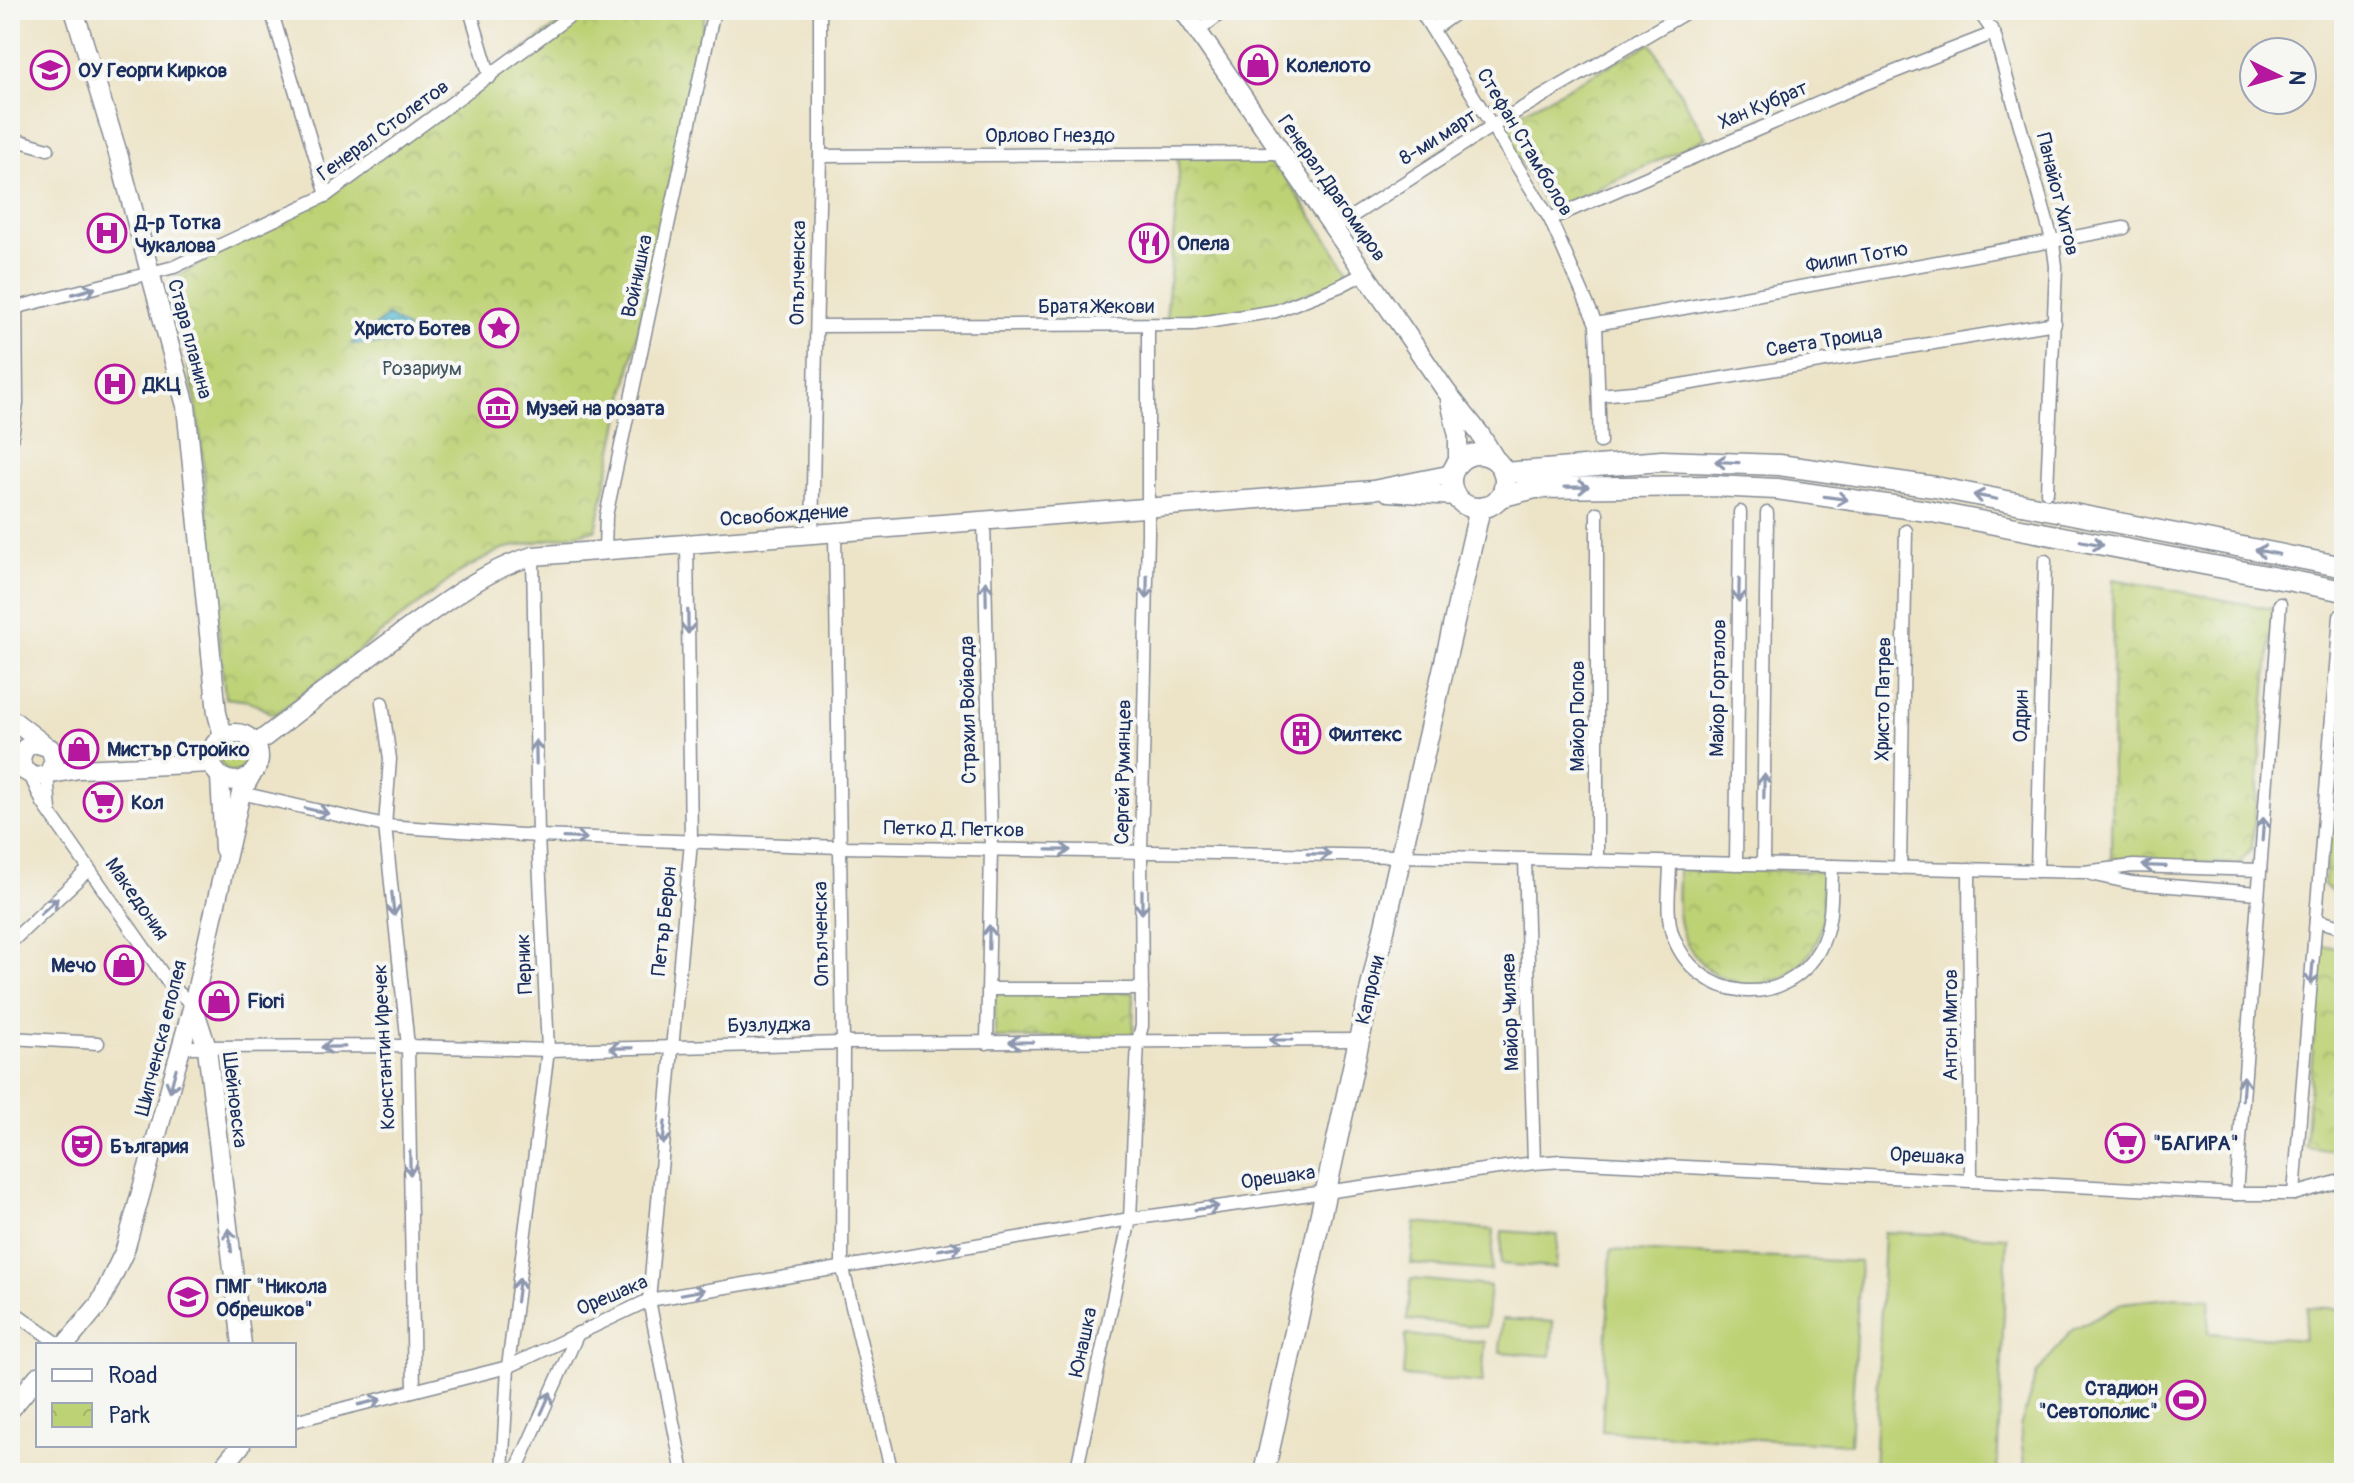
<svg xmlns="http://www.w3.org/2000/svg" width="2354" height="1483" viewBox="0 0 2354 1483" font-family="Pangolin,sans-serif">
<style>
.grass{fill:#bdd175;stroke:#6c806a;stroke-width:2}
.park{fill:url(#park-crowns);stroke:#6c806a;stroke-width:2}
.water{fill:url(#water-rules);stroke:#397799;stroke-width:2}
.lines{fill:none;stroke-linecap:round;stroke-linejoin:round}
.street-casing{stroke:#848a93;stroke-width:15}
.secondary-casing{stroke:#848a93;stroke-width:21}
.primary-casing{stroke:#848a93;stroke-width:23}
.street{stroke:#fff;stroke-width:12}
.secondary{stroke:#fff;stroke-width:18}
.primary{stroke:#fff;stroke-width:20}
.oneway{stroke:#8d97ae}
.labels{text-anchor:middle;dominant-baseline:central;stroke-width:8;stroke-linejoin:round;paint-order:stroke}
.poi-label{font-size:20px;font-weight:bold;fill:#1b2f5e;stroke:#f6f6f2;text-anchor:start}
.street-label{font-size:20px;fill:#1b2f5e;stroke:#f6f6f2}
.park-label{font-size:20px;fill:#445864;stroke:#f6f6f2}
</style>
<defs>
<pattern id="park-crowns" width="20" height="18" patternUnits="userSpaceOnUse" patternTransform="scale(2)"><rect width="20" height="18" fill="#bdd175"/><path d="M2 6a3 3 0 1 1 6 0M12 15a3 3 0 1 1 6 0" fill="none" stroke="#a2b468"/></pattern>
<pattern id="water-rules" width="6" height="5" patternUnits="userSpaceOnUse" patternTransform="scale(2)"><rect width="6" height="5" fill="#57bfd4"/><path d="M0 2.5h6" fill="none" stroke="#479caf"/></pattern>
</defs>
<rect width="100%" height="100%" fill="#f6f6f2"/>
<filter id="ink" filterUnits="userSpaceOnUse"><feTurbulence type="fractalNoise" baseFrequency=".0125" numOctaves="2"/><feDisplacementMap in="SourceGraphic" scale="16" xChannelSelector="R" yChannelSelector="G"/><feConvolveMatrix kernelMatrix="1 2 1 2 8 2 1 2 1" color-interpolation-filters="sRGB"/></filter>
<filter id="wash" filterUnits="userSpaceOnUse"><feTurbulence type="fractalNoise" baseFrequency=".006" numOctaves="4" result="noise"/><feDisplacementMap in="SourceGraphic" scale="32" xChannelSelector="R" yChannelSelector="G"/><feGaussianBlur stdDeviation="1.8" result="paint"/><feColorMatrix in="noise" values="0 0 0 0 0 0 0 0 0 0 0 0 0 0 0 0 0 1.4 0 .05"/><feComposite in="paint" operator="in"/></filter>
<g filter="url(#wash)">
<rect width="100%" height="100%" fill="#ede4c8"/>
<g class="grass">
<circle cx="235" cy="757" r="15"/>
<polygon points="1415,1223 1494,1230 1491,1271 1411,1264"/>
<polygon points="1502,1231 1558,1235 1556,1268 1500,1264"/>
<polygon points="1884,1232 2007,1237 1997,1473 1874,1473"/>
<polygon points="1611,1250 1860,1262 1850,1444 1602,1431"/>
<polygon points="1411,1279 1490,1286 1486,1327 1407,1320"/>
<polygon points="2178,1297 2210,1299 2208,1333 2304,1340 2307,1307 2344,1309 2344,1473 2025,1473 2020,1427 2037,1373 2072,1330 2122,1303"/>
<polygon points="1502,1319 1553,1322 1551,1356 1500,1352"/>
<polygon points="1406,1335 1485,1342 1482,1383 1403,1376"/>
</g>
<g class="park">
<polygon points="578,10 706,10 596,530 502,549 460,572 275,715 249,701 225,698 201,442 195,397 172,299 176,277 327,195"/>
<polygon points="1651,43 1706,138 1550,211 1498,125"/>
<polygon points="1177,156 1272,158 1348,269 1338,282 1274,306 1193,319 1166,319 1179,174"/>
<polygon points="2113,579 2273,609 2252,848 2239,864 2111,859"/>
<polygon points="2344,692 2344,900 2324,886"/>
<path d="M1678,868L1822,871C1823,895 1826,927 1813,949C1779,1005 1706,992 1683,935C1675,915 1678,888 1678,868Z"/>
<polygon points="2321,946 2344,947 2344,1152 2305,1147"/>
<polygon points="1134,992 1133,1037 995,1038 995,993"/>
</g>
<polygon class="water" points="388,316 407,329 398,344 351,344"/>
</g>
<g filter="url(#ink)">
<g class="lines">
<g class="street-casing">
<g id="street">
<polyline points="271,10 327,195"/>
<polyline points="470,10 490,77"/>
<polyline points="1420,10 1550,219 1596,324 1600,442"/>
<polyline points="1978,10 1994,33 2053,243 2056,266 2047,492"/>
<polyline points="1433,29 1460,10"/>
<polyline points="1198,31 1225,10"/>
<polyline points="10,138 48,149"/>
<polyline points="820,156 1280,153"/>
<polyline points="1550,219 1861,85 1994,33"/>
<polyline points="1334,228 1492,126 1690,10"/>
<polyline points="10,309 174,267 327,195 578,10"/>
<polyline points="1596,324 2124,228"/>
<polyline points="817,326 1194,324 1276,311 1340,286 1365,273"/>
<polyline points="1599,395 1644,391 2055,323"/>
<polyline points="10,450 17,403 16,307"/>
<polyline points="984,521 991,849 987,1043"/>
<polyline points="835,533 843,1043 842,1265 892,1473"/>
<polyline points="812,536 820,156 820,10"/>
<polyline points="605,550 606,516 714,10"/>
<polyline points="382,703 390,759 385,826 408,1046 414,1390"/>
<polyline points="47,774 50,810"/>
<polyline points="30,775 43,803 171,986 193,1005"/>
<polyline points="241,793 385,826 538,836 840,847 1401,856 2084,872 2133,866 2260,870"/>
<polyline points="1525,859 1534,1163"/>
<polyline points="1597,861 1597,513"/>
<path d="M1670,863C1670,885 1665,915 1673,936C1697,1001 1784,1012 1819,950C1833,924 1831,896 1832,866"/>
<polyline points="1736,864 1740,512"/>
<polyline points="1763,864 1767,513"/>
<polyline points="1900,868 1906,531"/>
<polyline points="1969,869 1971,1180"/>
<polyline points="2037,871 2045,561"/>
<polyline points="2091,874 2132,883 2258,893"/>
<polyline points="2316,920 2344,928"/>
<polyline points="10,943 89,869"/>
<polyline points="988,989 1142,989"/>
<polyline points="10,1038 98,1043"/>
<polyline points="181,1047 408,1046 548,1050 843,1043 1359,1040"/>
<polyline points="2236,1194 2280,604"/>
<polyline points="2294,1194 2340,616"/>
<polyline points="10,1309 60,1345"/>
<polyline points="294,1421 508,1367 649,1300 1130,1219 1534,1163 1562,1161 2236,1194 2294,1194 2344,1180"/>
<polyline points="502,1473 508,1367 548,1050 538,836 533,556"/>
<polyline points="515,1473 578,1333"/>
<polyline points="683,1473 649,1300 691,842 687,544"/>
<polyline points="1076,1473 1130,1219 1138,1041 1142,1026 1141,851 1148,533 1148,326"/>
</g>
</g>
<g class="secondary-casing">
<g id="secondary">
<polyline points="74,10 119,157 186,406 217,713 223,736"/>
<polyline points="1183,10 1446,391 1480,434 1497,462"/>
<polyline points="1450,401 1458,436 1458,464"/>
<polyline points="1388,492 1456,496"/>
<polyline points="10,718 45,745"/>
<circle cx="235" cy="757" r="24"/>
<path d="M256,744C311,702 365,659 421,619C456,594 491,568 533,556L1373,490L1453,474"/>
<polyline points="49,772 54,761 50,748 35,743 25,748 21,758 23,770 35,777 79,769 211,763"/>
<polyline points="220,777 224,849"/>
<polyline points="193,1005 207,1048 242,1345"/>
<polyline points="65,1345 100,1303 125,1250 193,1005 241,793 250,777"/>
<polyline points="10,1410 38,1376"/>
<polyline points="218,1473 241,1445"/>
</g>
</g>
<g class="primary-casing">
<g id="primary">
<circle cx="1478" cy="481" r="27"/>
<polyline points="1504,473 1662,461 1779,465 1935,487 2344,567"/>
<polyline points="1500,497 1535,488 1714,486 1777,489 1927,511 2344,591"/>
<polyline points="1264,1473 1359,1040 1480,508"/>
</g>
</g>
<use href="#street" class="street"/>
<use href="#secondary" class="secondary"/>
<use href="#primary" class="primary"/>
</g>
<defs><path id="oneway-shaft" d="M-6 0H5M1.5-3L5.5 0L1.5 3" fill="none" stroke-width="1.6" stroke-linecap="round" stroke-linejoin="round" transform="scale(2)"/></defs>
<g class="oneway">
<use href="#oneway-shaft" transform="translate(84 291) rotate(-15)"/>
<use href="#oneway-shaft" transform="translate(1727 462) rotate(-177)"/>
<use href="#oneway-shaft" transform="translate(1577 487) rotate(-1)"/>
<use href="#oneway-shaft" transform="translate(1985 497) rotate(-169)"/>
<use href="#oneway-shaft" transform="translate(1836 498) rotate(8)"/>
<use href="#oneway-shaft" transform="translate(2092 543) rotate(11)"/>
<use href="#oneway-shaft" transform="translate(2267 552) rotate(-169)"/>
<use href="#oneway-shaft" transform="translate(1147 587) rotate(91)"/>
<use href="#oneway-shaft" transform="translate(1739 590) rotate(91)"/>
<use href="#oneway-shaft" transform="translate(986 593) rotate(-91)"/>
<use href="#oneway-shaft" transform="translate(688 622) rotate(89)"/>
<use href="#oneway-shaft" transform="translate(536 752) rotate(-91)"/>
<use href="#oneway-shaft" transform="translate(1764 786) rotate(-89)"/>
<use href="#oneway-shaft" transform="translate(317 811) rotate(13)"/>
<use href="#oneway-shaft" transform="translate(2263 829) rotate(-86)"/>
<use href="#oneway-shaft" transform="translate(575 838) rotate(2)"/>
<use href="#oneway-shaft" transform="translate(1059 850) rotate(1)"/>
<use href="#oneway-shaft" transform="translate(1319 854) rotate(1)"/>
<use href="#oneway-shaft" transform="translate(2154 866) rotate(-178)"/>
<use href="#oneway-shaft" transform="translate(1142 902) rotate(90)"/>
<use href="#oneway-shaft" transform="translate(393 904) rotate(84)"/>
<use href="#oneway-shaft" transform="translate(49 906) rotate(-43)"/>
<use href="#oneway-shaft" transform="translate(989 937) rotate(-89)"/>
<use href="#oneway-shaft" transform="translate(2312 973) rotate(95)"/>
<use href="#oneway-shaft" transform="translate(1281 1040) rotate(180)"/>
<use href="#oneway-shaft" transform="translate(1021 1042) rotate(180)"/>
<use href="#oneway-shaft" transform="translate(333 1047) rotate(179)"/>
<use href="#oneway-shaft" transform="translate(621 1048) rotate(179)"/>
<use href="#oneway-shaft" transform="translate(173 1080) rotate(105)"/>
<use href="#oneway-shaft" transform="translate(2243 1088) rotate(-86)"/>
<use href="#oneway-shaft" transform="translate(664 1133) rotate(95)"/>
<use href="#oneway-shaft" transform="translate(410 1163) rotate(89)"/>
<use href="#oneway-shaft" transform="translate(1207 1208) rotate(-8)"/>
<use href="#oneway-shaft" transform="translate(230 1240) rotate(-97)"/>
<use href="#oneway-shaft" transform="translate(950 1248) rotate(-9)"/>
<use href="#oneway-shaft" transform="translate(518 1290) rotate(-83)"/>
<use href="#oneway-shaft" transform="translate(693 1292) rotate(-10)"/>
<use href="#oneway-shaft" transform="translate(370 1402) rotate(-14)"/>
<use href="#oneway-shaft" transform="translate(546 1403) rotate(-66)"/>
</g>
</g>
<defs>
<g id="shop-ring" transform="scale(2)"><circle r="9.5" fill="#f6f6f2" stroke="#b5179e" stroke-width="1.5"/><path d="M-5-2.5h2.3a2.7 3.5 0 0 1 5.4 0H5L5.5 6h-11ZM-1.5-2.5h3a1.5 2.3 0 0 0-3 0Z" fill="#b5179e"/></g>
<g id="school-ring" transform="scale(2)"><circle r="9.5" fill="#f6f6f2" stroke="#b5179e" stroke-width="1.5"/><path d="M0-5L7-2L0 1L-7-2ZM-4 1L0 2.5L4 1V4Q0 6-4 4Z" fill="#b5179e"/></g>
<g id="hospital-ring" transform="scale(2)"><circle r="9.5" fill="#f6f6f2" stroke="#b5179e" stroke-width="1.5"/><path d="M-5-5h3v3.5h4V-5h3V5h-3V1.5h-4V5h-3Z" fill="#b5179e"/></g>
<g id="restaurant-ring" transform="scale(2)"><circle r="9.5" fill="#f6f6f2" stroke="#b5179e" stroke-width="1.5"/><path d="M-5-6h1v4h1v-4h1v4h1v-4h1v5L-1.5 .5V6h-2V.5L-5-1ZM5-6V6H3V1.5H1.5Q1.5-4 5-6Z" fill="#b5179e"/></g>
<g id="sight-ring" transform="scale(2)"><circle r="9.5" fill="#f6f6f2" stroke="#b5179e" stroke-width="1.5"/><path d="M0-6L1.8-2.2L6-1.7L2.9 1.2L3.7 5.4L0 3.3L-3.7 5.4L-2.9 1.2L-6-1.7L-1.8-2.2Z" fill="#b5179e"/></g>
<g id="museum-ring" transform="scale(2)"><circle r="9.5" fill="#f6f6f2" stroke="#b5179e" stroke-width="1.5"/><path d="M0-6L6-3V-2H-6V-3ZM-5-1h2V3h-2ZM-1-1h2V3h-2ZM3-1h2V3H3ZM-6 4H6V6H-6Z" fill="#b5179e"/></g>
<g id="building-ring" transform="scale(2)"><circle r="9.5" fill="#f6f6f2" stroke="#b5179e" stroke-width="1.5"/><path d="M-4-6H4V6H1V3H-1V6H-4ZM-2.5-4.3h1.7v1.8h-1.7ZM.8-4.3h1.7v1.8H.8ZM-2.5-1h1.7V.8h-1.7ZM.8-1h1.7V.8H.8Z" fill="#b5179e"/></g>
<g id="supermarket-ring" transform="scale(2)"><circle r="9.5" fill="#f6f6f2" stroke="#b5179e" stroke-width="1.5"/><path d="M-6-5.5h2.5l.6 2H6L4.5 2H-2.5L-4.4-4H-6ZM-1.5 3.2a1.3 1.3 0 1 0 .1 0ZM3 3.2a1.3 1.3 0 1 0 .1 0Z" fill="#b5179e"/></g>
<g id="theatre-ring" transform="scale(2)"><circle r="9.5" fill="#f6f6f2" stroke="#b5179e" stroke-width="1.5"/><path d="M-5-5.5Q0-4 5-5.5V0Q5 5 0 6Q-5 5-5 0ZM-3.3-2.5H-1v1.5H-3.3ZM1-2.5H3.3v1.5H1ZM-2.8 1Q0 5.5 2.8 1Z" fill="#b5179e"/></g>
<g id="stadium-ring" transform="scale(2)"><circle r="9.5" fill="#f6f6f2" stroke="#b5179e" stroke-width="1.5"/><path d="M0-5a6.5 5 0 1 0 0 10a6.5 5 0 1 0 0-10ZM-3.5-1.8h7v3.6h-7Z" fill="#b5179e"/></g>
</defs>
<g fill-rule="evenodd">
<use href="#shop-ring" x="1258" y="65"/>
<use href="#school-ring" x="50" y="70"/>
<use href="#hospital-ring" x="107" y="233"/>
<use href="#restaurant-ring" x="1149" y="243"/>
<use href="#sight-ring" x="499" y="328"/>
<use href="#hospital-ring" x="115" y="384"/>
<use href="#museum-ring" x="498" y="408"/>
<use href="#building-ring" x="1301" y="734"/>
<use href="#shop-ring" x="79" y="749"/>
<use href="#supermarket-ring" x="103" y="802"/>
<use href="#shop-ring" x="124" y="965"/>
<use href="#shop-ring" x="219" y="1001"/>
<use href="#supermarket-ring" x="2125" y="1143"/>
<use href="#theatre-ring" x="82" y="1146"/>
<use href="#school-ring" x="188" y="1297"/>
<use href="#stadium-ring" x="2186" y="1400"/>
</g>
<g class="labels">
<g class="poi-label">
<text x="1286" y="65">Колелото</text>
<text x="78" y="70">ОУ Георги Кирков</text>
<text x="135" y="222">Д-р Тотка<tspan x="135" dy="23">Чукалова</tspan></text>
<text x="1177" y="243">Опела</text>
<text x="471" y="328" text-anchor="end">Христо Ботев</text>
<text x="143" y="384">ДКЦ</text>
<text x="526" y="408">Музей на розата</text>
<text x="1329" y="734">Филтекс</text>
<text x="107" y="749">Мистър Стройко</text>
<text x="131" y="802">Кол</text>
<text x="96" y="965" text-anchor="end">Мечо</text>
<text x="247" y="1001">Fiori</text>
<text x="2153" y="1143">"БАГИРА"</text>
<text x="110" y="1146">България</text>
<text x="216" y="1286">ПМГ "Никола<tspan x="216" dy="23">Обрешков"</tspan></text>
<text x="2158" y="1388" text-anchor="end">Стадион<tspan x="2158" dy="23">"Севтополис"</tspan></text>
</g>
<g class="street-label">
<text transform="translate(1763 105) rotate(-23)">Хан Кубрат</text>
<text transform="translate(383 130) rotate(-36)">Генерал Столетов</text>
<text x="1050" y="135">Орлово Гнездо</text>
<text transform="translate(1438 137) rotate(-32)">8-ми март</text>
<text transform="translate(1525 142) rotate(59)">Стефан Стамболов</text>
<text transform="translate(1332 188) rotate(55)">Генерал Драгомиров</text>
<text transform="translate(2058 194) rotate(76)">Панайот Хитов</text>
<text transform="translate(1857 257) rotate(-10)">Филип Тотю</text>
<text transform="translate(798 273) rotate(-89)">Опълченска</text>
<text transform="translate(637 276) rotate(-78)">Войнишка</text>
<text x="1096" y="306">Братя Жекови</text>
<text transform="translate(190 339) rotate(75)">Стара планина</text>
<text transform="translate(1824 341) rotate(-9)">Света Троица</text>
<text transform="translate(784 515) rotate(-4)">Освобождение</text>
<text transform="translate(1718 688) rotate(-89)">Майор Горталов</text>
<text transform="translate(1883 699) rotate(-89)">Христо Патрев</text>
<text transform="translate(968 710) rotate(-91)">Страхил Войвода</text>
<text transform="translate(1577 716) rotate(-90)">Майор Попов</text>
<text transform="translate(2021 716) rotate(-89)">Одрин</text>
<text transform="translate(1123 772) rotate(-89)">Сергей Румянцев</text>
<text transform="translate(954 829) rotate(1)">Петко Д. Петков</text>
<text transform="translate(137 899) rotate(55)">Македония</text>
<text transform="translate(664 921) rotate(-84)">Петър Берон</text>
<text transform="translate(821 934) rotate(-91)">Опълченска</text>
<text transform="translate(524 964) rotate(-93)">Перник</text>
<text transform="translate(1370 990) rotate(-77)">Капрони</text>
<text transform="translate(1510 1012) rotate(-92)">Майор Чиляев</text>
<text transform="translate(769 1025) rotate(-1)">Бузлуджа</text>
<text transform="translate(1950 1025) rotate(-90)">Антон Митов</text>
<text transform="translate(161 1038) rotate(-76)">Шипченска епопея</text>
<text transform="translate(384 1047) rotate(-93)">Константин Иречек</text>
<text transform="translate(235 1100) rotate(83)">Шейновска</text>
<text transform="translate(1927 1156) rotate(3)">Орешака</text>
<text transform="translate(1278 1177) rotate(-8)">Орешака</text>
<text transform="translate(612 1295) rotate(-23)">Орешака</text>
<text transform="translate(1083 1342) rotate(-78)">Юнашка</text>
</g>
<g class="park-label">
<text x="422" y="368">Розариум</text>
</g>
</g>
<rect width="2354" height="1483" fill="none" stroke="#f6f6f2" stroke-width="40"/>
<rect x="36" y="1343" width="260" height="104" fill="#f6f6f2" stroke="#9ea6b7" stroke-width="2"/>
<rect x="52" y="1369" width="40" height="12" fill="#ffffff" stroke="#9ea6b7" stroke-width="2"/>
<text x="108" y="1383" font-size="24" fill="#1b2f5e">Road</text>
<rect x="52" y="1403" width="40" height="24" fill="url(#park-crowns)" stroke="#9ea6b7" stroke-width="2"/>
<text x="108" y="1423" font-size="24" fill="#1b2f5e">Park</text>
<g transform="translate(2278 76) rotate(95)"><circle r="38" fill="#f6f6f2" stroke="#9ea6b7" stroke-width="2"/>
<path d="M0-6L14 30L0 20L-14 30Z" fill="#b5179e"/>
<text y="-12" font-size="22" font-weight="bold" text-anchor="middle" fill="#1b2f5e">N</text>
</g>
</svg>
